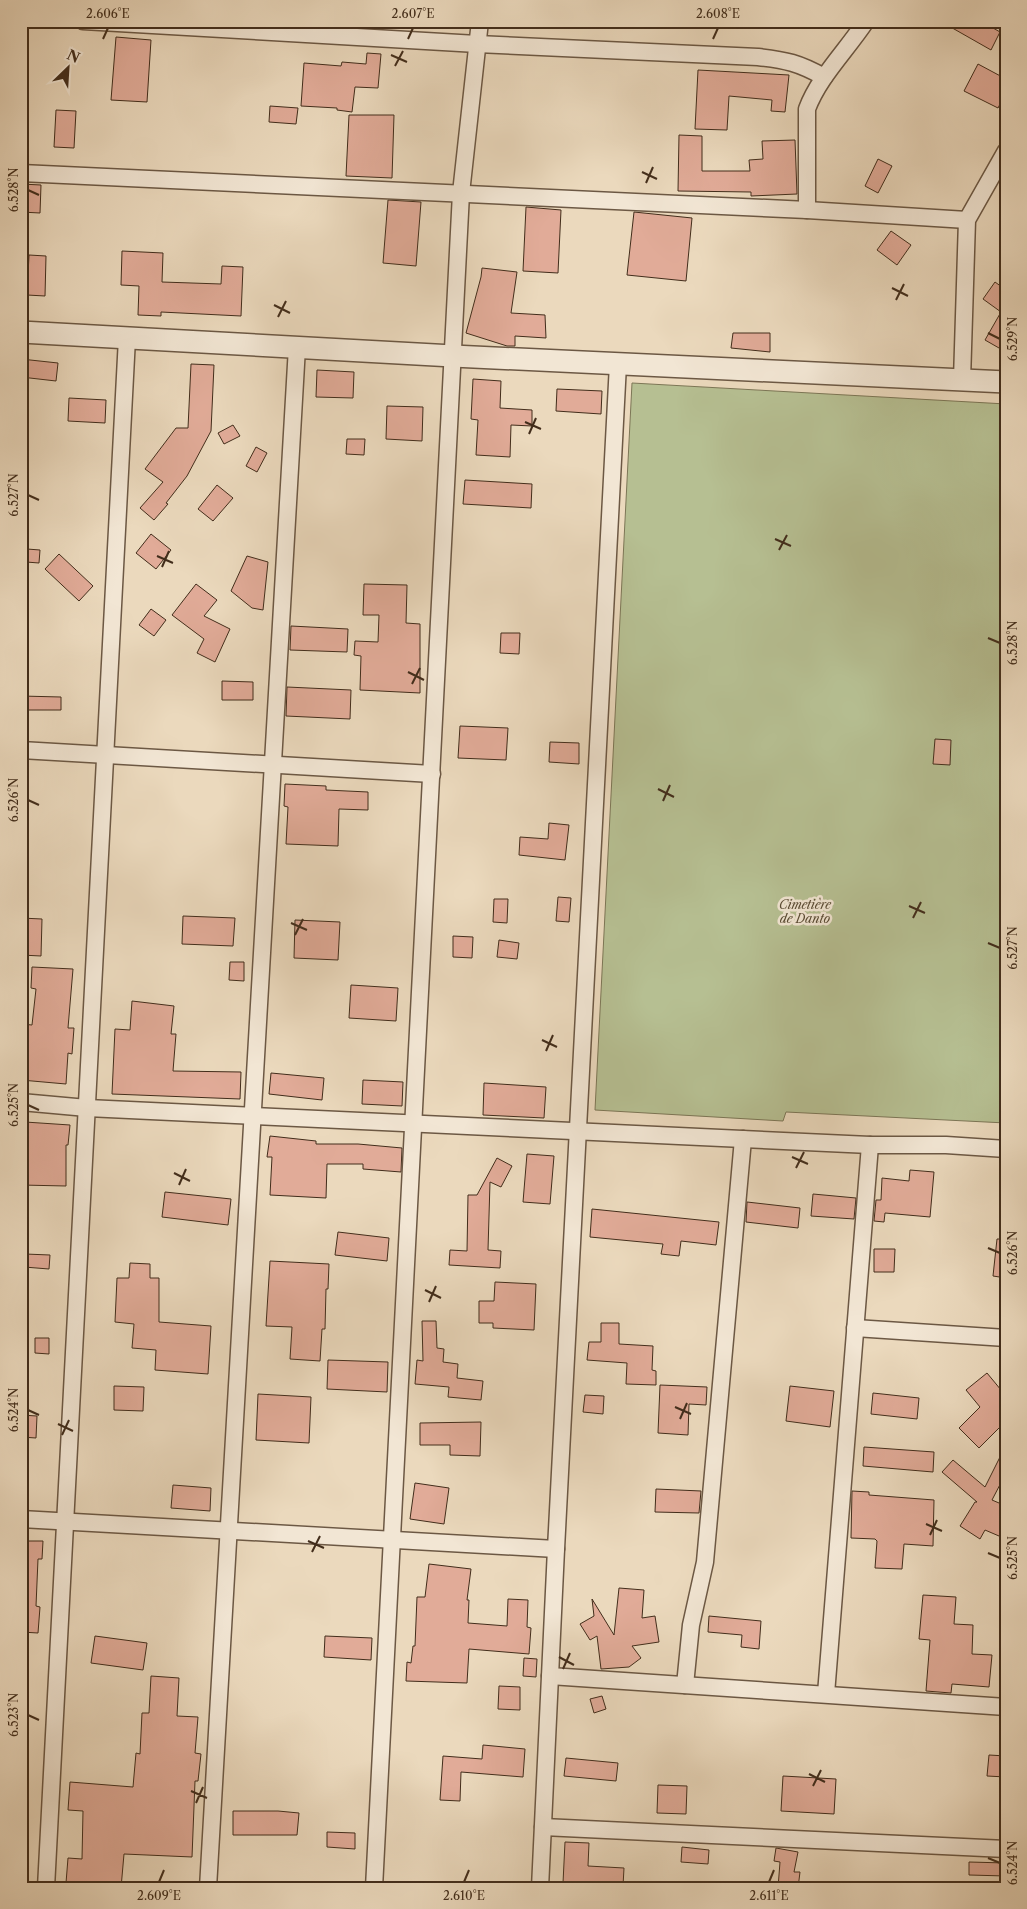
<svg xmlns="http://www.w3.org/2000/svg" width="1027" height="1909" viewBox="0 0 1027 1909" font-family="'Libre Caslon Text',serif">
<style>
.green{fill:#b6bf92;stroke:#7c7656}
.building{fill:#e1ab98;stroke:#422d1b}
.lines{fill:none;stroke-linecap:round;stroke-linejoin:round}
.minor-casing{stroke:#6c5844;stroke-width:19}
.tertiary-casing{stroke:#6c5844;stroke-width:24}
.minor{stroke:#f2e6d4;stroke-width:16}
.tertiary{stroke:#f2e6d4;stroke-width:21}
.ticks{fill:none;stroke:#422d1b;stroke-width:2}
.labels{text-anchor:middle;dominant-baseline:central;stroke-width:5;stroke-linejoin:round;paint-order:stroke}
.park-label{font-size:12px;font-style:italic;fill:#594a33;stroke:#f2e6d4}
.neatline{fill:none;stroke:#422d1b;stroke-width:2}
.ticks-label{font-size:12px;text-anchor:middle;fill:#422d1b}
</style>
<rect width="100%" height="100%" fill="#ebd9bd"/>
<filter id="stains"><feTurbulence type="fractalNoise" baseFrequency=".004" numOctaves="4"/><feColorMatrix values="0 0 0 0 .2 0 0 0 0 .09 0 0 0 0 .02 0 0 0 .5 -.17"/></filter>
<radialGradient id="worn" r=".72"><stop offset=".6" stop-color="#630" stop-opacity="0"/><stop offset="1" stop-color="#630" stop-opacity=".3"/></radialGradient>
<polygon class="green" points="632,383 1006,404 1006,1123 786,1112 783,1121 595,1110"/>
<g class="building">
<polygon points="940,21 981,21 1000,32 991,50"/>
<polygon points="116,37 151,40 147,102 111,100"/>
<polygon points="367,53 381,54 378,88 355,87 352,112 337,110 337,108 301,106 304,63 341,66 342,62 366,64"/>
<polygon points="978,64 1006,79 1006,93 998,108 964,91"/>
<polygon points="698,70 789,75 785,112 771,111 772,100 729,96 727,130 695,129"/>
<polygon points="270,106 298,108 296,124 269,122"/>
<polygon points="56,110 76,111 74,148 54,147"/>
<polygon points="349,115 394,115 392,178 346,176"/>
<polygon points="679,135 702,136 702,171 750,171 749,160 763,159 762,141 795,140 797,194 751,196 751,192 678,191"/>
<polygon points="878,159 892,166 878,193 865,186"/>
<polygon points="21,184 41,185 40,213 21,212"/>
<polygon points="388,200 421,202 416,266 383,263"/>
<polygon points="526,207 561,210 558,273 523,271"/>
<polygon points="634,212 692,218 686,281 627,275"/>
<polygon points="891,231 911,245 897,265 877,250"/>
<polygon points="122,251 163,253 162,282 221,284 222,266 243,267 241,316 161,312 161,316 138,315 139,286 121,285"/>
<polygon points="29,255 46,256 45,296 27,295"/>
<polygon points="482,268 517,272 511,313 545,315 546,338 515,336 515,346 507,346 466,333 481,277"/>
<polygon points="995,282 1006,290 1006,352 985,340 1001,312 983,299"/>
<polygon points="733,333 770,333 770,352 731,348"/>
<polygon points="21,359 58,363 56,381 21,377"/>
<polygon points="191,364 214,365 211,431 187,476 166,503 168,504 154,520 140,508 163,482 145,469 176,428 188,428"/>
<polygon points="317,370 354,372 353,398 316,397"/>
<polygon points="473,379 501,381 500,408 532,410 532,426 511,425 510,457 476,455 478,420 471,419"/>
<polygon points="557,389 602,391 601,414 556,411"/>
<polygon points="69,398 106,400 105,423 68,421"/>
<polygon points="387,406 423,407 422,441 386,439"/>
<polygon points="233,425 240,436 224,444 218,433"/>
<polygon points="347,439 365,439 364,455 346,454"/>
<polygon points="256,447 267,453 257,472 246,466"/>
<polygon points="465,480 532,484 531,508 463,504"/>
<polygon points="217,485 233,498 213,521 198,509"/>
<polygon points="151,534 171,550 156,569 136,553"/>
<polygon points="27,549 40,550 39,563 26,562"/>
<polygon points="59,554 93,586 79,601 45,569"/>
<polygon points="247,556 268,562 263,610 252,608 231,591"/>
<polygon points="196,584 217,600 204,616 230,629 215,662 197,653 204,639 172,615"/>
<polygon points="364,584 407,585 406,623 420,624 420,693 360,690 361,656 354,655 355,641 378,642 379,615 363,615"/>
<polygon points="151,609 166,620 154,636 139,625"/>
<polygon points="291,626 348,629 347,652 290,650"/>
<polygon points="501,633 520,633 519,654 500,653"/>
<polygon points="222,681 253,682 253,700 222,700"/>
<polygon points="287,687 351,690 350,719 286,716"/>
<polygon points="21,696 61,697 61,710 21,710"/>
<polygon points="460,726 508,728 506,760 458,758"/>
<polygon points="935,739 951,740 950,765 933,764"/>
<polygon points="550,742 579,743 579,764 549,762"/>
<polygon points="285,784 326,786 326,790 368,792 368,810 339,809 338,846 286,844 288,807 284,806"/>
<polygon points="549,823 569,825 565,860 519,855 520,837 548,839"/>
<polygon points="558,897 571,898 569,922 556,921"/>
<polygon points="494,899 508,899 507,923 493,922"/>
<polygon points="183,916 235,918 233,946 182,944"/>
<polygon points="21,918 42,919 41,956 21,955"/>
<polygon points="295,920 340,922 338,960 294,958"/>
<polygon points="453,936 473,937 472,958 453,957"/>
<polygon points="499,940 519,943 517,959 497,957"/>
<polygon points="230,962 244,962 244,981 229,980"/>
<polygon points="32,967 73,969 68,1028 74,1028 72,1054 68,1053 66,1084 21,1080 21,1024 32,1025 36,989 31,988"/>
<polygon points="351,985 398,988 396,1021 349,1018"/>
<polygon points="132,1001 174,1006 171,1034 176,1034 173,1071 241,1072 240,1099 112,1094 115,1029 130,1030"/>
<polygon points="271,1073 324,1078 322,1100 269,1094"/>
<polygon points="363,1080 403,1082 402,1106 362,1104"/>
<polygon points="484,1083 546,1087 544,1118 483,1115"/>
<polygon points="25,1122 70,1125 68,1145 66,1145 66,1186 21,1185 21,1152 23,1152"/>
<polygon points="270,1136 316,1141 316,1144 358,1144 402,1148 401,1172 363,1169 363,1164 327,1164 326,1198 270,1195 272,1157 267,1157"/>
<polygon points="527,1154 554,1156 550,1204 523,1202"/>
<polygon points="497,1158 512,1166 501,1187 490,1182 488,1250 501,1251 500,1268 449,1265 450,1250 467,1251 468,1195 477,1195"/>
<polygon points="910,1170 934,1172 930,1217 885,1213 884,1222 874,1221 876,1200 881,1200 882,1178 909,1181"/>
<polygon points="165,1192 231,1199 228,1225 162,1217"/>
<polygon points="813,1194 856,1198 854,1219 811,1216"/>
<polygon points="747,1202 800,1208 798,1228 746,1222"/>
<polygon points="592,1209 719,1222 716,1245 681,1241 679,1256 661,1254 663,1244 590,1237"/>
<polygon points="338,1232 389,1238 387,1261 335,1255"/>
<polygon points="997,1239 1006,1239 1006,1278 993,1276"/>
<polygon points="874,1249 895,1249 894,1272 874,1272"/>
<polygon points="25,1254 50,1255 49,1269 24,1267"/>
<polygon points="270,1261 329,1264 328,1289 326,1289 325,1329 322,1329 320,1361 290,1359 292,1327 266,1326"/>
<polygon points="130,1263 150,1264 150,1278 159,1278 159,1322 211,1326 208,1374 155,1370 156,1350 132,1348 134,1324 115,1322 117,1278 129,1278"/>
<polygon points="495,1282 536,1284 534,1330 493,1328 493,1323 479,1323 479,1301 494,1301"/>
<polygon points="422,1321 436,1321 437,1348 444,1349 443,1362 458,1364 457,1378 483,1381 481,1400 448,1397 449,1387 415,1384 417,1360 423,1361"/>
<polygon points="601,1323 619,1323 619,1344 653,1346 652,1370 656,1371 656,1385 626,1384 627,1363 587,1360 589,1342 601,1342"/>
<polygon points="35,1338 49,1338 49,1354 35,1353"/>
<polygon points="328,1360 388,1362 387,1392 327,1389"/>
<polygon points="987,1373 1006,1396 1006,1421 979,1448 959,1428 980,1407 966,1390"/>
<polygon points="660,1385 707,1387 706,1405 689,1404 688,1435 658,1433"/>
<polygon points="114,1386 144,1387 143,1411 114,1410"/>
<polygon points="790,1386 834,1391 830,1427 786,1421"/>
<polygon points="873,1393 919,1398 917,1419 871,1414"/>
<polygon points="258,1394 311,1397 309,1443 256,1440"/>
<polygon points="585,1395 604,1396 603,1414 583,1412"/>
<polygon points="21,1415 37,1416 36,1438 21,1437"/>
<polygon points="481,1422 480,1456 450,1455 450,1445 420,1445 420,1423"/>
<polygon points="1006,1445 1006,1473 992,1500 1006,1506 1006,1539 985,1530 980,1539 960,1526 975,1502 977,1502 942,1472 953,1460 985,1487"/>
<polygon points="864,1447 934,1452 933,1472 863,1466"/>
<polygon points="415,1483 449,1488 444,1524 410,1519"/>
<polygon points="173,1485 211,1488 210,1511 171,1508"/>
<polygon points="656,1489 701,1491 699,1513 655,1512"/>
<polygon points="852,1491 869,1492 869,1495 934,1500 933,1546 904,1544 902,1569 875,1568 877,1541 875,1539 851,1538"/>
<polygon points="21,1541 43,1541 42,1559 38,1559 36,1606 40,1607 38,1633 21,1632"/>
<polygon points="429,1564 471,1569 467,1600 469,1600 468,1623 507,1626 508,1599 528,1600 527,1627 531,1628 529,1654 469,1649 467,1683 406,1681 407,1662 411,1663 413,1646 415,1646 417,1597 425,1597"/>
<polygon points="619,1588 644,1590 642,1618 655,1616 659,1642 632,1646 641,1658 629,1667 601,1669 597,1636 590,1640 580,1624 594,1616 592,1599 614,1635"/>
<polygon points="923,1595 956,1597 954,1624 973,1625 972,1654 992,1655 989,1687 952,1684 951,1693 926,1691 930,1640 919,1639"/>
<polygon points="709,1616 761,1621 759,1649 741,1647 742,1635 708,1632"/>
<polygon points="95,1636 147,1643 143,1670 91,1663"/>
<polygon points="325,1636 372,1638 371,1660 324,1657"/>
<polygon points="524,1658 537,1659 536,1677 523,1676"/>
<polygon points="151,1676 179,1678 177,1716 198,1717 195,1753 201,1754 198,1781 195,1781 192,1857 124,1854 121,1888 66,1883 68,1858 82,1859 83,1811 68,1810 70,1782 133,1787 136,1753 140,1754 142,1713 149,1713"/>
<polygon points="499,1686 520,1687 520,1710 498,1709"/>
<polygon points="602,1696 606,1709 594,1713 590,1699"/>
<polygon points="483,1745 525,1749 523,1777 461,1772 460,1801 440,1800 443,1756 482,1759"/>
<polygon points="989,1755 1006,1756 1006,1777 987,1776"/>
<polygon points="566,1758 618,1763 616,1781 564,1776"/>
<polygon points="783,1776 836,1779 834,1814 781,1811"/>
<polygon points="658,1785 687,1786 686,1814 657,1813"/>
<polygon points="233,1811 278,1811 299,1813 297,1835 233,1835"/>
<polygon points="327,1832 355,1833 355,1849 327,1847"/>
<polygon points="565,1842 589,1843 588,1866 624,1868 623,1886 563,1883"/>
<polygon points="682,1847 709,1850 708,1864 681,1862"/>
<polygon points="776,1848 798,1852 794,1872 800,1872 798,1888 778,1888 780,1862 774,1861"/>
<polygon points="969,1862 1006,1863 1006,1876 969,1875"/>
</g>
<g class="lines">
<g class="minor-casing">
<g id="minor">
<path d="M83,21L477,44L758,57C786,60 799,63 824,77"/>
<polyline points="21,173 807,210 967,220"/>
<path d="M807,210V109C819,77 846,51 866,21"/>
<polyline points="962,380 967,220 1006,151"/>
<polyline points="21,750 432,774"/>
<polyline points="21,1102 87,1108 870,1145 946,1145 1006,1149"/>
<polyline points="855,1328 1006,1338"/>
<polyline points="21,1519 556,1549"/>
<polyline points="550,1676 1006,1707"/>
<polyline points="685,1685 691,1625 705,1562 743,1139"/>
<polyline points="826,1694 870,1145"/>
<polyline points="543,1827 1006,1849"/>
<polyline points="46,1888 127,338"/>
<polyline points="208,1888 297,347"/>
<polyline points="374,1888 461,193 480,21"/>
<polyline points="540,1888 556,1549 618,364"/>
</g>
</g>
<g class="tertiary-casing">
<polyline id="tertiary" points="21,332 453,356 1006,382"/>
</g>
<use href="#minor" class="minor"/>
<use href="#tertiary" class="tertiary"/>
</g>
<path class="ticks" d="M103,39L108,28M408,39L413,28M713,39L718,28M391,55L407,62M395,66L403,51M642,172L657,179M646,183L653,167M28,190L39,195M892,288L908,296M896,300L904,284M274,305L290,313M278,317L286,301M988,333L1000,339M525,422L541,429M529,434L536,418M28,495L39,500M775,539L791,546M779,550L787,535M157,556L173,563M162,567L169,551M988,638L1000,643M408,672L424,680M412,684L420,668M658,789L674,797M28,800L39,805M663,801L670,785M909,906L925,913M913,918L921,902M291,923L307,930M295,935L303,919M988,943L1000,948M542,1040L557,1047M546,1051L553,1035M28,1105L39,1110M792,1157L808,1164M796,1168L804,1152M174,1173L190,1181M179,1185L186,1169M988,1248L1000,1253M425,1290L441,1298M429,1302L436,1286M675,1407L691,1414M28,1410L39,1415M680,1419L687,1403M58,1424L73,1431M62,1435L69,1420M926,1524L942,1531M930,1535L937,1520M308,1541L324,1548M312,1552L320,1536M988,1553L1000,1558M559,1657L574,1665M563,1669L570,1653M28,1715L39,1720M809,1774L825,1782M813,1786L821,1770M191,1791L207,1798M196,1803L203,1787M988,1858L1000,1863M159,1882L164,1870M464,1882L469,1870M769,1882L774,1870"/>
<g class="labels">
<g class="park-label">
<text x="805" y="904">Cimetière<tspan x="805" dy="14">de Danto</tspan></text>
</g>
</g>
<rect width="1027" height="1909" fill="none" stroke="#ebd9bd" stroke-width="55"/>
<g transform="translate(68 68) rotate(25)" stroke="#f2e6d4" stroke-width="4" paint-order="stroke">
<path d="M0-4L9 19L0 12L-9 19Z" fill="#422d1b"/>
<text y="-8" font-size="14" font-weight="bold" text-anchor="middle" fill="#422d1b">N</text>
</g>
<rect x="28" y="28" width="972" height="1854" class="neatline"/>
<g class="ticks-label">
<text x="108" y="18">2.606°E</text>
<text x="413" y="18">2.607°E</text>
<text x="718" y="18">2.608°E</text>
<text transform="translate(14 190) rotate(-90)" y="4">6.528°N</text>
<text transform="translate(1013 339) rotate(-90)" y="4">6.529°N</text>
<text transform="translate(14 495) rotate(-90)" y="4">6.527°N</text>
<text transform="translate(1013 643) rotate(-90)" y="4">6.528°N</text>
<text transform="translate(14 800) rotate(-90)" y="4">6.526°N</text>
<text transform="translate(1013 948) rotate(-90)" y="4">6.527°N</text>
<text transform="translate(14 1105) rotate(-90)" y="4">6.525°N</text>
<text transform="translate(1013 1253) rotate(-90)" y="4">6.526°N</text>
<text transform="translate(14 1410) rotate(-90)" y="4">6.524°N</text>
<text transform="translate(1013 1558) rotate(-90)" y="4">6.525°N</text>
<text transform="translate(14 1715) rotate(-90)" y="4">6.523°N</text>
<text transform="translate(1013 1863) rotate(-90)" y="4">6.524°N</text>
<text x="159" y="1900">2.609°E</text>
<text x="464" y="1900">2.610°E</text>
<text x="769" y="1900">2.611°E</text>
</g>
<rect width="100%" height="100%" filter="url(#stains)"/>
<rect width="100%" height="100%" fill="url(#worn)"/>
</svg>
